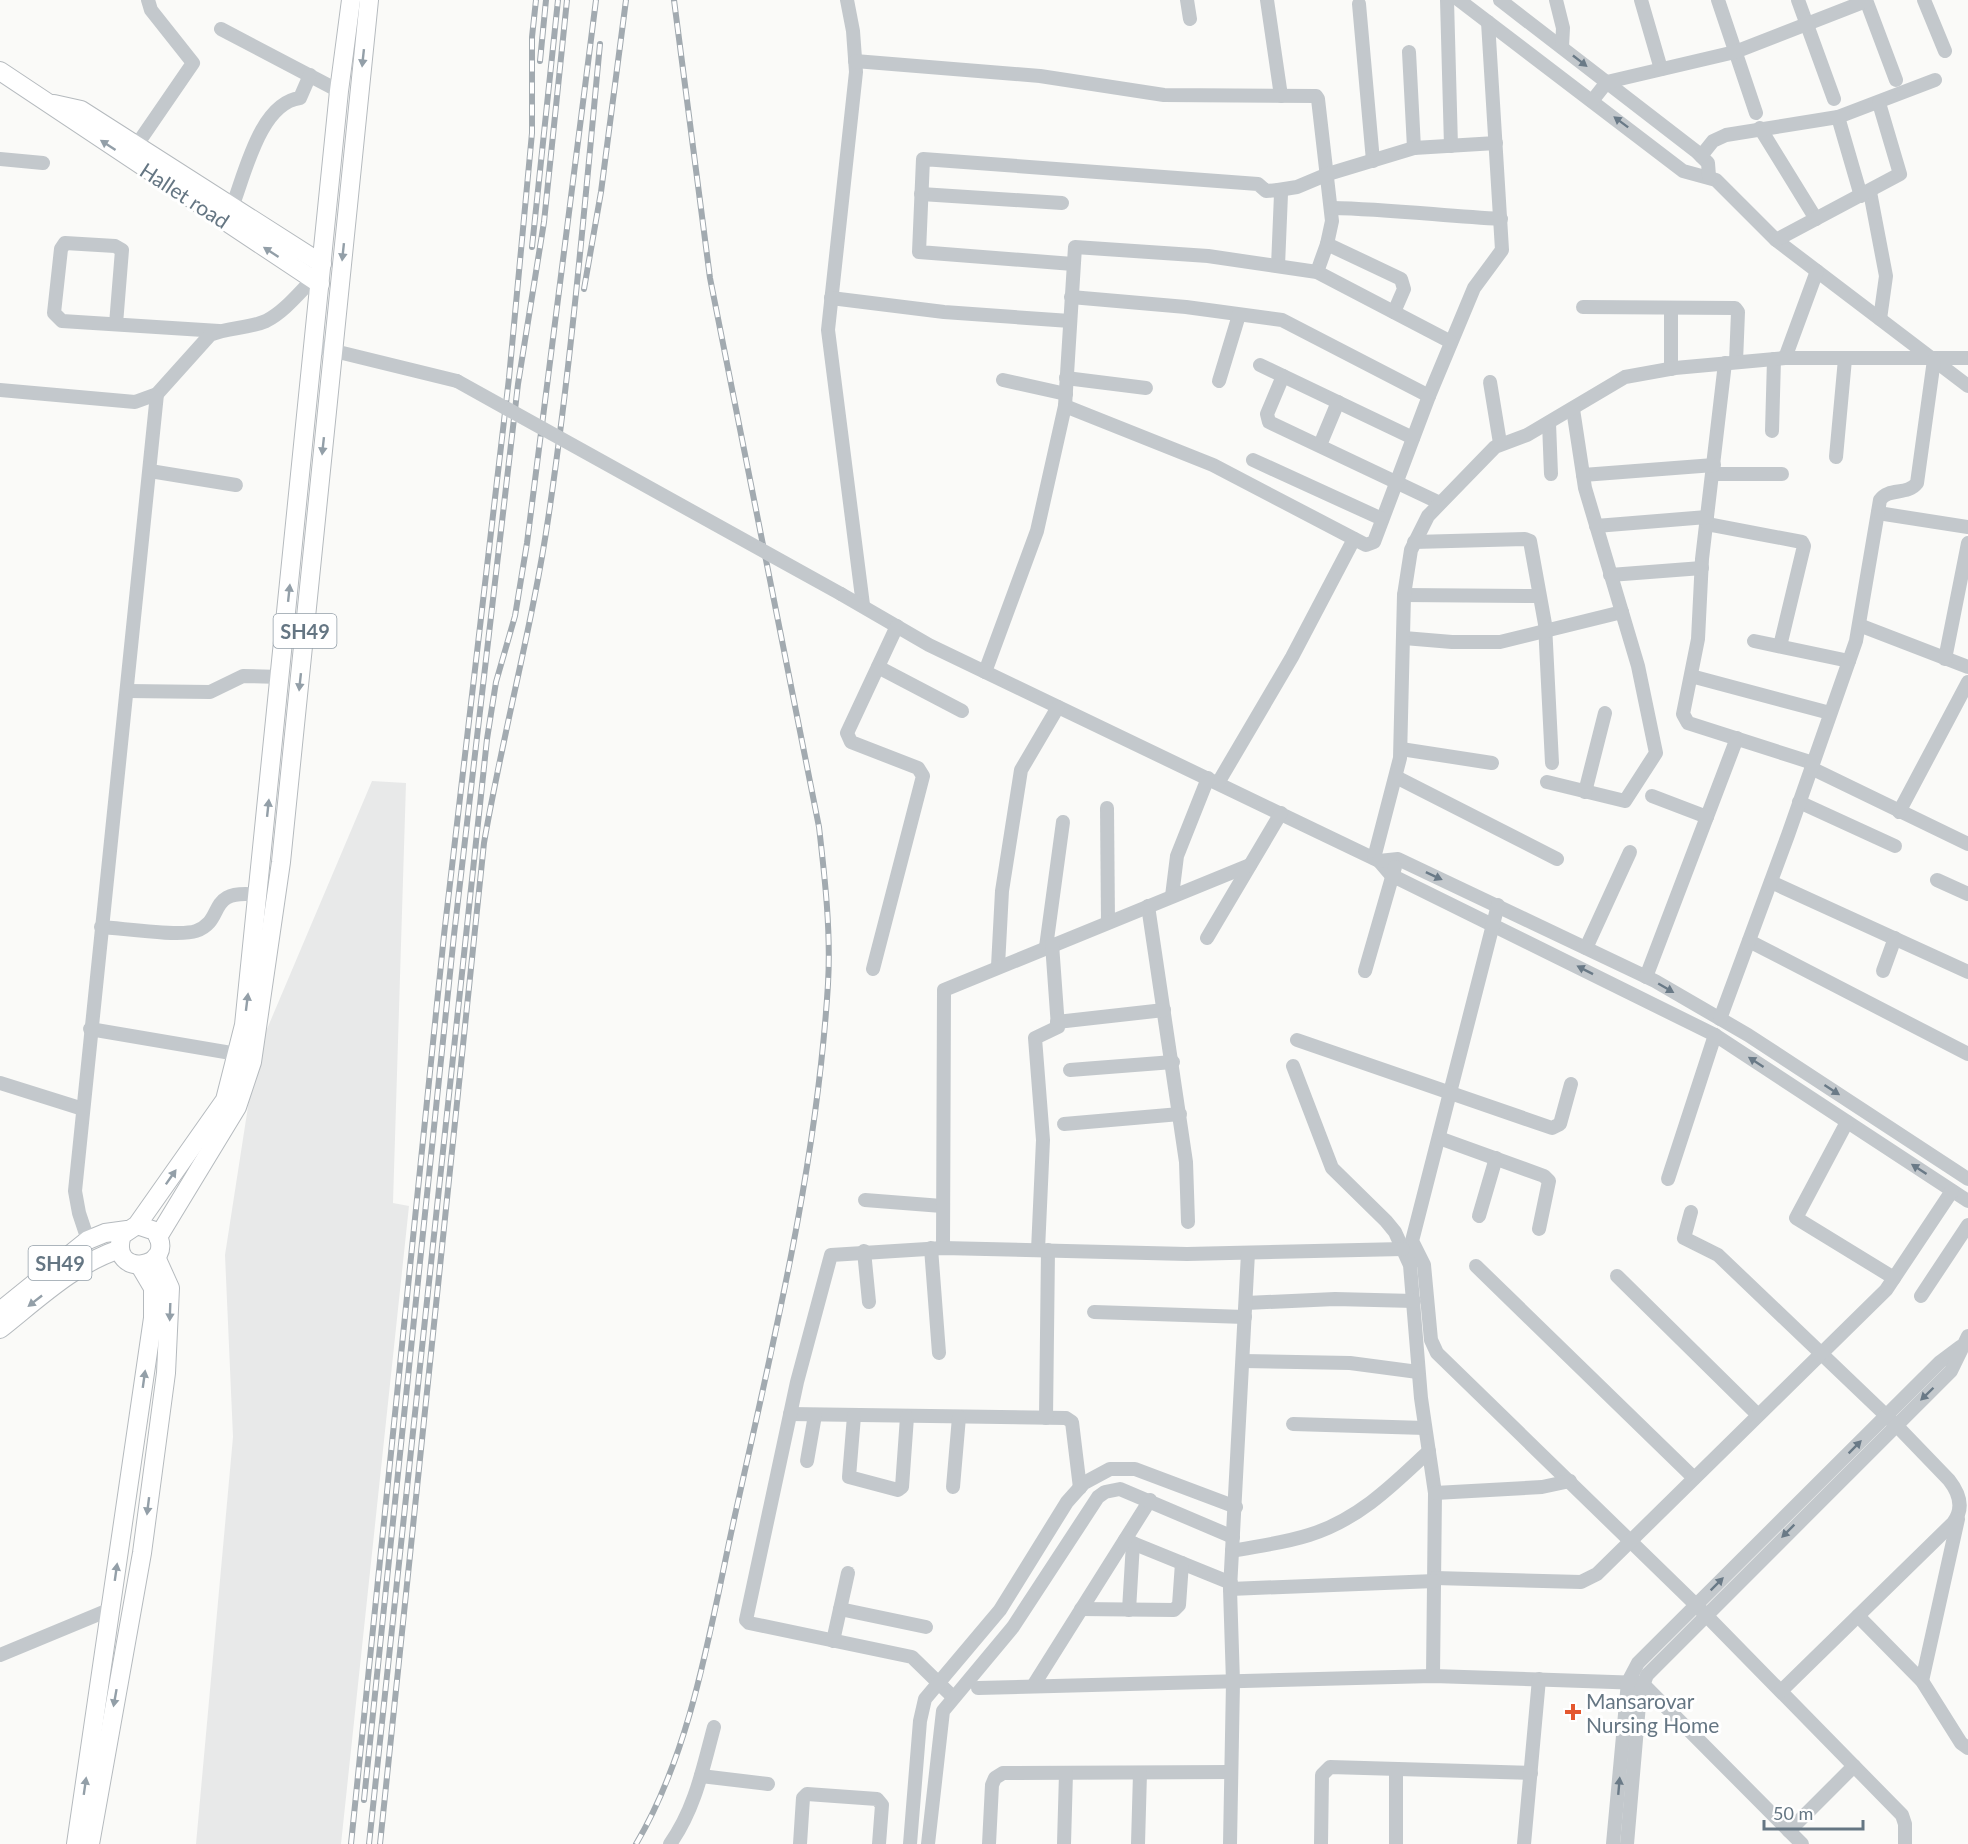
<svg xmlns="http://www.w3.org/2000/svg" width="1968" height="1844" viewBox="0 0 1968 1844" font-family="Lato,sans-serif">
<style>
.built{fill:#e8e9e9}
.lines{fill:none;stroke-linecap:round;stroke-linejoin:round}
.major-casing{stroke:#b5babe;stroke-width:20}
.minor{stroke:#c3c8cc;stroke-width:14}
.major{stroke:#fff;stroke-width:18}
.rail-casing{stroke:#a2aab0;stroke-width:6}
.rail{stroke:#fff;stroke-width:4;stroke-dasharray:11;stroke-linecap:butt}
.minor-bridge{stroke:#c3c8cc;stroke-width:14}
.oneway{fill:#939fa8}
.oneway2{fill:#6a7a87}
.poi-dot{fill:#e4572e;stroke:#fff;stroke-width:2}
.labels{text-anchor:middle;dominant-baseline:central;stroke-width:6;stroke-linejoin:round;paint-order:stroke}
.shield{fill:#fff;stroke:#939fa8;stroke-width:1.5}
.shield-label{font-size:20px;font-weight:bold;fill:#657683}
.street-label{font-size:21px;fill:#657683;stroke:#fff}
.poi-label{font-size:21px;fill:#657683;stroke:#fff;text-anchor:start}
</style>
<rect width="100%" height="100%" fill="#fafaf8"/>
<polygon class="built" points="372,781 406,783 393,1203 409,1206 341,1844 196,1844 233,1437 225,1255 256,1055"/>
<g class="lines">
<g class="major-casing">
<g id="major">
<polyline points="0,71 320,284"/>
<polyline points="54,104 81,110 322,264"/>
<path d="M137,1225L155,1231C180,1269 107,1280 122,1235L137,1225L225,1100L244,1025L339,91L351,0"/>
<polyline points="158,1237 237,1107 252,1062 281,862 369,0"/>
<polyline points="0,1311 88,1240 105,1233 127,1230"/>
<path d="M0,1329C38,1299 74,1264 120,1249"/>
<polyline points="76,1844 153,1318 153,1288 140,1266"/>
<polyline points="90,1844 142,1553 166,1373 170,1288 156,1257"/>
</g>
</g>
<g class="minor">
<polyline points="847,0 853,31 856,72 828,330 863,605"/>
<polyline points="1187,0 1190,19"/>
<polyline points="1267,0 1281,96"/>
<polyline points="1447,0 1451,146"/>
<polyline points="1459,0 1683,171 1716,180 1776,240 1968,386"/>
<polyline points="1500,0 1697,152 1708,163 1709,176"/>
<polyline points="1556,0 1563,28 1562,47"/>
<polyline points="1641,0 1661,69"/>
<polyline points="1718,0 1756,113"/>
<polyline points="1798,0 1834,99"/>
<polyline points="1866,0 1896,80"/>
<polyline points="1924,0 1945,51"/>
<polyline points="1359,4 1373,161"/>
<polyline points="221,29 339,91"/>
<polyline points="1409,52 1414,148"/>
<polyline points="855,61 1040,76 1164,95 1316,96 1318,99 1332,221 1327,244 1317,272"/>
<polyline points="1592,101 1607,82 1735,52 1866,1"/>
<polyline points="1838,117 1861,196"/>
<polyline points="1760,128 1816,219"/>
<polyline points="136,146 193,63 151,10 148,0"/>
<polyline points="1701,156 1713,141 1726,135 1838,117 1935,80"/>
<polyline points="0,159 43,163"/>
<polyline points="1278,190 1297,187 1328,174 1414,148 1496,143"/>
<polyline points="1870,192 1886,276 1880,319"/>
<polyline points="921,194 1062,203"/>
<path d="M232,207C245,174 260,103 300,98L310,75"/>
<path d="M1332,208C1389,209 1444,216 1501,219"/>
<polyline points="1776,240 1900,174 1879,103"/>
<polyline points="1327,244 1401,279 1404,289 1394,312"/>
<polyline points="1073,264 919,252 923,159 1258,184 1266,191 1278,190 1281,194 1278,266"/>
<polyline points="1071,297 1186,307 1282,320 1429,396"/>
<polyline points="831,298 944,312 1070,321"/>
<polyline points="1583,307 1735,308 1738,312 1736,362"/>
<polyline points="1671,308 1671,369"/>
<polyline points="116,324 122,250 115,246 65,243 61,249 54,313 62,321 219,331"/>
<polyline points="314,346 457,381"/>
<polyline points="1785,358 1817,271"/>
<polyline points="1725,363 1702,559 1698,639 1683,714 1688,723 1813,763"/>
<polyline points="1260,365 1413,438"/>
<polyline points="1283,376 1267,414 1269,422 1440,503"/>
<polyline points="1066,378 1146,388"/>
<polyline points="1003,380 1066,394"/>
<polyline points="1219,381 1239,315"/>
<polyline points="1490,382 1500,443"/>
<path d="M0,390L135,402L157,394L210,335C227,327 248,329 266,321C284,312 299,293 313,279"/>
<polyline points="1065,406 1213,465 1366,545 1374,542 1429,396 1474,288 1502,250 1488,22"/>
<polyline points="1549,423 1551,474"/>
<polyline points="1772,431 1774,359"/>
<polyline points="1320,445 1338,402"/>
<polyline points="1836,457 1845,359"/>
<polyline points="1253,460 1382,519"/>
<polyline points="150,471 236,485"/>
<polyline points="1713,474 1782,474"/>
<polyline points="1583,475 1714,465"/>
<polyline points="1878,513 1968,527"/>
<polyline points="1707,524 1802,542 1804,546 1780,646"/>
<polyline points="1596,526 1707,517"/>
<polyline points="1414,542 1525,539 1530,541 1545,624 1552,763"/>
<polyline points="1610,575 1702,568"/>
<polyline points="841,594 929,645 1379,861 1391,875 1715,1035 1968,1201"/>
<polyline points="1404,595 1539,596"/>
<polyline points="1859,625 1968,667"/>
<polyline points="1404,638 1452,642 1500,642 1622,612"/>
<polyline points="1754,641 1849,661"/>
<polyline points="1945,659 1968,543"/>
<polyline points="878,667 962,711"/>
<polyline points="985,672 1037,531 1065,406 1075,247 1208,256 1317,272 1451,342"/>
<polyline points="1691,676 1830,713"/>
<polyline points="128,691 210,692 243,676 281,677"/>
<polyline points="1401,749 1492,763"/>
<polyline points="1811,768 1968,844"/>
<polyline points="1396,777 1557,859"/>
<polyline points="1547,782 1625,801 1656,753 1638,666 1585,488 1573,409"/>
<polyline points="1218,783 1292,657 1354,539"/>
<polyline points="1585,792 1605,713"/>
<polyline points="1652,796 1707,817"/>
<polyline points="1799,802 1895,846"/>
<polyline points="1107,808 1108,922"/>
<polyline points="1899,812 1968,682"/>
<polyline points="1374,858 1400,758 1404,595 1411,550 1428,516 1495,447 1527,435 1625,377 1675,368 1785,358 1968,358"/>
<polyline points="1379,861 1398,859 1655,981 1748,1035 1968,1179"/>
<polyline points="1937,880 1968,894"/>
<polyline points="1771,882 1968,972"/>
<polyline points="1172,896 1177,856 1208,778"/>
<polyline points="1498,905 1412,1241 1424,1265 1431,1340 1437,1353 1696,1605 1902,1815 1905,1824 1905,1844"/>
<polyline points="1148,906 1186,1162 1188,1222"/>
<path d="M101,927C121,928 179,937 196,931C227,920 204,888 259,895"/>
<polyline points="1207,938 1281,813"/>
<polyline points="1749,941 1968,1054"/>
<polyline points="1046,947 1063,822"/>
<polyline points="1586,948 1630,852"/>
<polyline points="998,966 1002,891 1021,770 1058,707"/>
<polyline points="873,969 923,776 918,768 851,742 847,733 897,626"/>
<polyline points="1365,971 1395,867"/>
<polyline points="1883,971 1895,938"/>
<polyline points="1646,977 1737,738"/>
<path d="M1720,1019L1788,835L1856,641L1880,500C1889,487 1907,496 1917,483L1934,360"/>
<polyline points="1057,1022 1164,1010"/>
<polyline points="90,1029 237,1054"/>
<polyline points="1297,1040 1552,1128 1560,1124 1571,1084"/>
<polyline points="1293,1066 1332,1168 1386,1221 1395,1232 1410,1265 1421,1398 1435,1493 1433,1676"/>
<polyline points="1070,1070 1173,1062"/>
<polyline points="0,1083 83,1109"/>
<polyline points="1847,1122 1796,1218 1894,1278"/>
<polyline points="1064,1124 1180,1114"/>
<polyline points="1439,1138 1544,1176 1549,1181 1539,1229"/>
<polyline points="1668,1179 1715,1035"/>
<polyline points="865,1200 942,1206"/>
<path d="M1691,1212L1684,1238L1718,1255L1896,1425L1949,1480C1960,1494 1964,1509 1953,1523L1781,1691"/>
<polyline points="1479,1216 1496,1158"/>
<polyline points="88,1240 79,1213 75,1191 157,394"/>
<polyline points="931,1248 939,1353"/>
<polyline points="943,1248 944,990 1250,865"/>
<polyline points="1038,1250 1043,1140 1035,1038 1058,1027 1052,944"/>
<polyline points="864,1251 869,1302"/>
<polyline points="1476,1266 1694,1478"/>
<polyline points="1617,1276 1758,1415"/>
<polyline points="1921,1296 1968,1225"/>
<polyline points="1246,1303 1335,1299 1414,1301"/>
<polyline points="1094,1312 1245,1317"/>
<polyline points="1243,1361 1350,1363 1418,1372"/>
<polyline points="790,1414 1066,1418 1072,1422 1080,1488"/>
<polyline points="854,1416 849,1477 898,1490 902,1487 907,1417"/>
<polyline points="1046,1418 1048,1250"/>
<polyline points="1293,1424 1425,1428"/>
<polyline points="807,1461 815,1415"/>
<polyline points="953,1487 959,1417"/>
<polyline points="1435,1493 1542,1487 1570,1481"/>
<polyline points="1125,1540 1231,1583"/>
<path d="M1232,1551C1258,1546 1284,1543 1309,1535C1358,1520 1393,1485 1429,1451"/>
<polyline points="1435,1578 1581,1582 1597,1574 1886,1290 1952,1191"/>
<polyline points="1230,1589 1435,1581"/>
<polyline points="840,1609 926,1627"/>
<polyline points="1081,1609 1174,1610 1179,1605 1182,1563"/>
<polyline points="1129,1610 1133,1543"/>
<polyline points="1858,1616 1922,1681 1961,1743 1968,1748"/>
<polyline points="833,1641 848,1573"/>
<polyline points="0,1655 111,1609"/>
<polyline points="1922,1681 1958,1519"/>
<polyline points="1033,1686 1150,1500"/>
<polyline points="978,1688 1433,1676 1642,1683 1802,1844"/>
<polyline points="953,1697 912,1657 749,1623 746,1620 797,1382 831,1255 943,1248 1187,1254 1403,1249"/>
<polyline points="701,1776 768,1784"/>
<polyline points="1789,1831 1854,1766"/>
<path d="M670,1844C695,1809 703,1768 714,1727"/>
<polyline points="800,1844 803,1798 807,1794 877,1799 882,1805 879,1844"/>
<polyline points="910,1844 920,1721 925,1699 1000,1610 1067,1502 1084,1483 1110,1469 1135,1469 1236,1507"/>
<polyline points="928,1844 943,1711 1013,1627 1098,1497 1105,1492 1120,1489 1233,1537"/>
<polyline points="989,1844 992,1785 995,1778 1003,1773 1231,1772"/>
<polyline points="1064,1844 1066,1773"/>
<polyline points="1138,1844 1140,1773"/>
<polyline points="1230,1844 1233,1682 1230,1589 1248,1253"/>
<polyline points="1321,1844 1322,1775 1330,1767 1531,1773"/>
<polyline points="1396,1844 1396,1769"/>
<polyline points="1524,1844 1539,1679"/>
<polyline points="1613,1844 1628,1682 1638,1663 1940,1362 1960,1347"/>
<polyline points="1627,1844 1640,1693 1647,1675 1951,1371 1968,1336"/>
</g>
<use href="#major" class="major"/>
<g class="rail-casing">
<g id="rail">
<polyline points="540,61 546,0"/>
<polyline points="532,247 558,0"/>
<polyline points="584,289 601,192 626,0"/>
<polyline points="364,1800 454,935 518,384 544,222 567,0"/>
<polyline points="351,1844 444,935 509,378 532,133 532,37 536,0"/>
<polyline points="369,1844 487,739 496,682 515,616 527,543 596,0"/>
<path d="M380,1844L484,843C503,732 533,624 549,513C572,357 585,201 600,44"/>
<path d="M636,1844C693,1748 711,1623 735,1515C774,1339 817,1164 828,984C831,932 825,879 819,827L710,278L674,0"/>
</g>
</g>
<use href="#rail" class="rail"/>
<polyline class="minor-bridge" points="457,381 841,594"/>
</g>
<defs><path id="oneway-solid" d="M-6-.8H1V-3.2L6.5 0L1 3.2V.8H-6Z" transform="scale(1.5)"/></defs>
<g class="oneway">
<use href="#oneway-solid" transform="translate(363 58) rotate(96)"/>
<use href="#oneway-solid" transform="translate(108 145) rotate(-147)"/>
<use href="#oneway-solid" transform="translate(271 252) rotate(-147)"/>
<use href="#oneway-solid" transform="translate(343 252) rotate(96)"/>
<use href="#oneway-solid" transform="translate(323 446) rotate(96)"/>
<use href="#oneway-solid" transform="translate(289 593) rotate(-84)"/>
<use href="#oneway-solid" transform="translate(300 682) rotate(96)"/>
<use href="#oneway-solid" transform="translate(268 808) rotate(-84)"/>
<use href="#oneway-solid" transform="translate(247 1002) rotate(-83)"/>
<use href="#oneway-solid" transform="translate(171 1177) rotate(-55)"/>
<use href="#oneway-solid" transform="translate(35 1301) rotate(142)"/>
<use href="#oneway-solid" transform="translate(170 1312) rotate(92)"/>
<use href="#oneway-solid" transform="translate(144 1379) rotate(-82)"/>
<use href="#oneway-solid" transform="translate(148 1506) rotate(97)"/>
<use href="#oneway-solid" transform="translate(116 1572) rotate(-82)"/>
<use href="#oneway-solid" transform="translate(115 1698) rotate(100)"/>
<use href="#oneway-solid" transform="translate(85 1786) rotate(-82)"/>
</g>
<g class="oneway2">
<use href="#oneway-solid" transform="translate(1580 61) rotate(38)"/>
<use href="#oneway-solid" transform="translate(1621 122) rotate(-143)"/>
<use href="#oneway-solid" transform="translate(1434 876) rotate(25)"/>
<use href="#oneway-solid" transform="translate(1585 970) rotate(-153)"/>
<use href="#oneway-solid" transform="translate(1666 988) rotate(30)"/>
<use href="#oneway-solid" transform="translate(1756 1062) rotate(-147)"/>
<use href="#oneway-solid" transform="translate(1832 1090) rotate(33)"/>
<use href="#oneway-solid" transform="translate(1919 1169) rotate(-147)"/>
<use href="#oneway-solid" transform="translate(1927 1394) rotate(136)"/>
<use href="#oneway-solid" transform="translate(1855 1447) rotate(-45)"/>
<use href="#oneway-solid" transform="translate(1788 1531) rotate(135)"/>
<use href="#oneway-solid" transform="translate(1717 1584) rotate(-45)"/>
<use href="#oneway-solid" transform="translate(1619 1786) rotate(-85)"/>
</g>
<path class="poi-dot" d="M1570 1703h6v6h6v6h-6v6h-6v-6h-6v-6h6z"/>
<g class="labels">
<g class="shield">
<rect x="273.5" y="614" width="63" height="34" rx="4.5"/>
<rect x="28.5" y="1246" width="63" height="34" rx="4.5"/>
</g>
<g class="shield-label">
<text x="305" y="631">SH49</text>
<text x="60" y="1263">SH49</text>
</g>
<g class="street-label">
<text transform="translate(185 195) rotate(33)">Hallet road</text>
</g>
<g class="poi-label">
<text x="1586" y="1700">Mansarovar<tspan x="1586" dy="24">Nursing Home</tspan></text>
</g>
</g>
<path d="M1764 1820v9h99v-9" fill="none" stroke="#657683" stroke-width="3"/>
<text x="1773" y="1820" font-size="18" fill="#657683" stroke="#ffffff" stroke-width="4.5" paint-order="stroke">50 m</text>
</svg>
